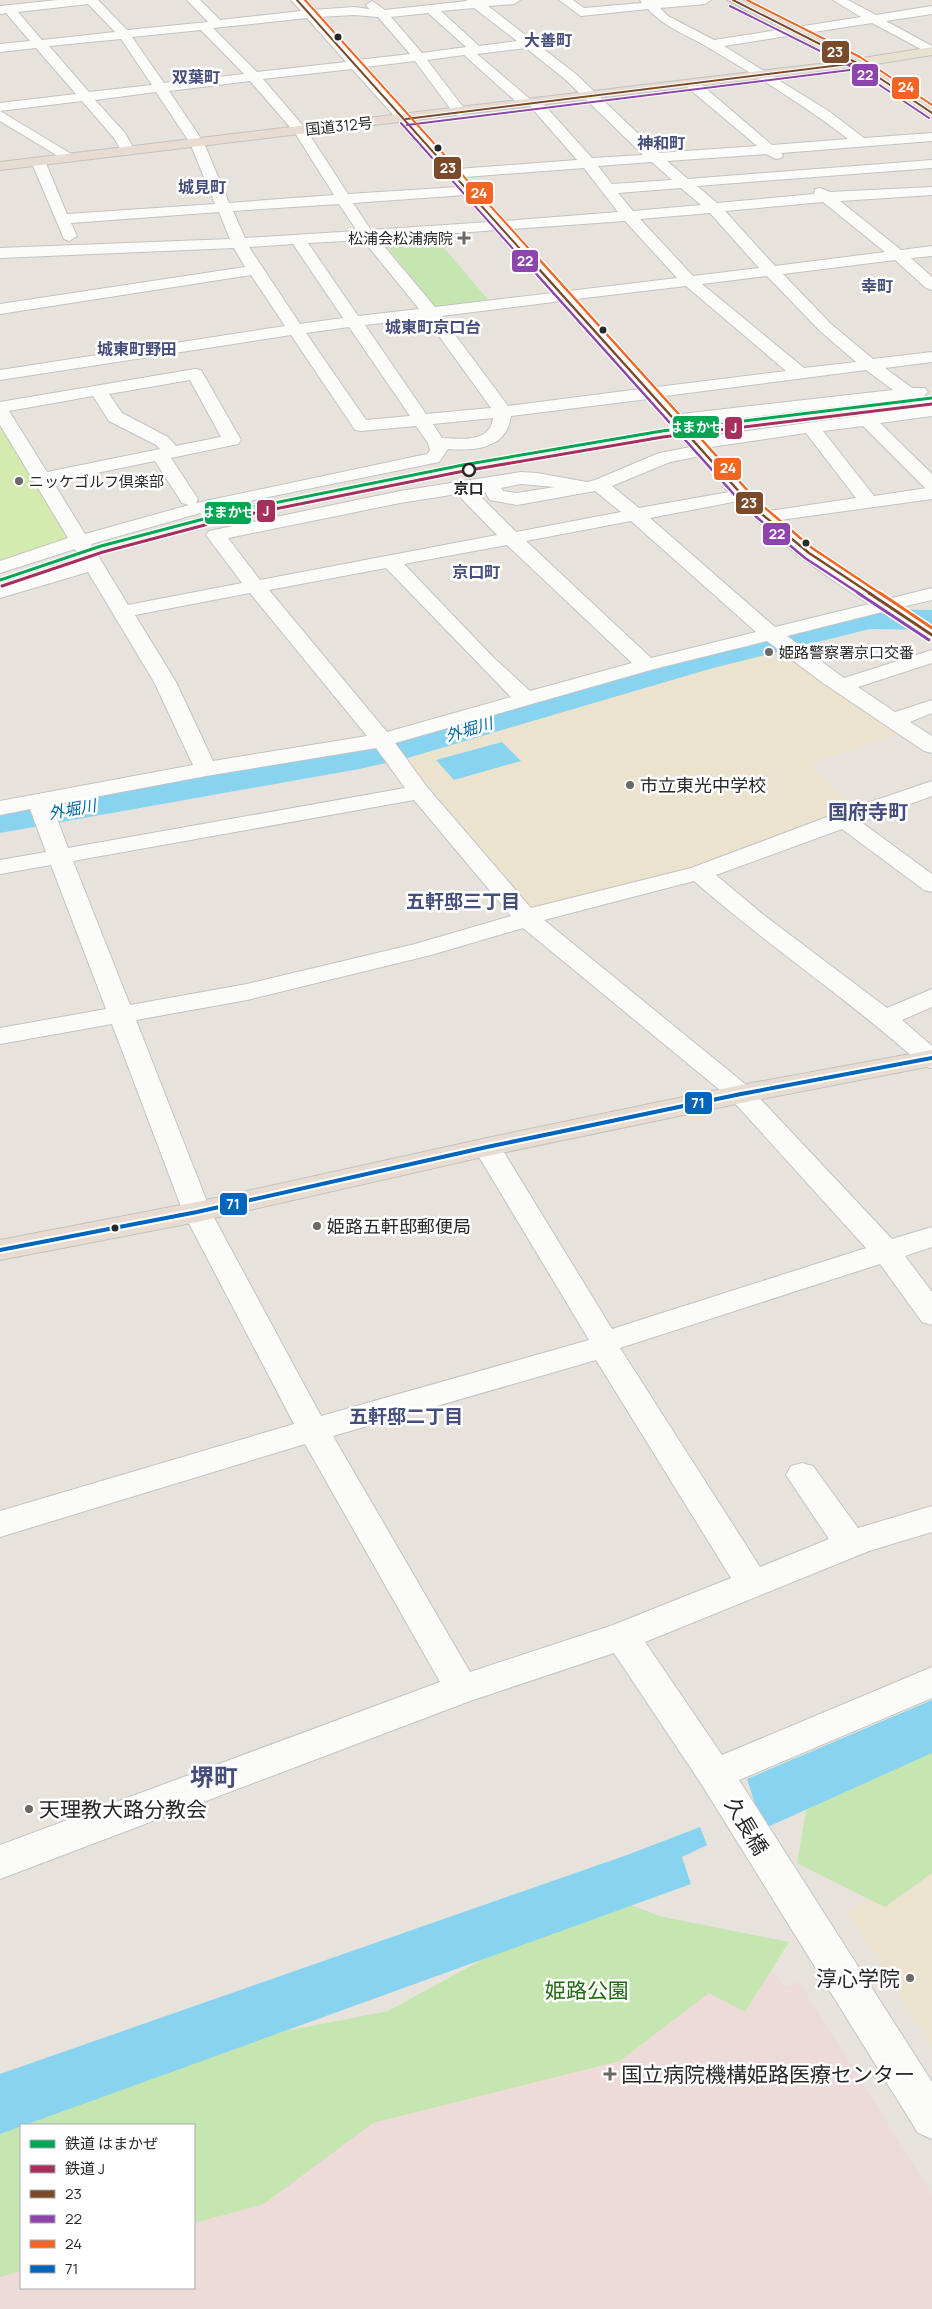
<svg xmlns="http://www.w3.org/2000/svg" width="932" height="2309" viewBox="0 0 932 2309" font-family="Manrope,'Noto Sans JP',sans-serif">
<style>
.education{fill:#ece3cf}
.medical{fill:#eedad8}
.green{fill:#c6e6b1}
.pitch{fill:#d3ebae}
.water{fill:#88d4f0}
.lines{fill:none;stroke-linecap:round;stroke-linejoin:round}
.river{fill:#88d4f0;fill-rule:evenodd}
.minor-casing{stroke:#c4c3c3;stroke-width:2}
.major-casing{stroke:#c3c2bf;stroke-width:2}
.highway-casing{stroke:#c3c2bf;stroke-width:2}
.minor{fill:#fbfbfa;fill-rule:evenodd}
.major{fill:#e7e2d0;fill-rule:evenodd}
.highway{fill:#e8dcd2;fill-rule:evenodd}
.bus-1-far2-casing{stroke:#fff;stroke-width:4}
.bus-1-far1-casing{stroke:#fff;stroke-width:5}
.bus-1-casing{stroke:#fff;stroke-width:6}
.bus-2-far2-casing{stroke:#fff;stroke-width:4}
.bus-2-far1-casing{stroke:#fff;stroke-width:5}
.bus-2-casing{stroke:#fff;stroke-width:6}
.bus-3-far2-casing{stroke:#fff;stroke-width:4}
.bus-3-far1-casing{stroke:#fff;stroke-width:5}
.bus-3-casing{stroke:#fff;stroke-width:6}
.bus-4-casing{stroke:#fff;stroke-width:8}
.bus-1-far2{stroke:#7a4b2a;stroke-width:2}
.bus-1-far1{stroke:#7a4b2a;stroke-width:2.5}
.bus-1{stroke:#7a4b2a;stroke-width:3}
.bus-2-far2{stroke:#8e44ad;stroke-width:2}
.bus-2-far1{stroke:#8e44ad;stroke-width:2.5}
.bus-2{stroke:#8e44ad;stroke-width:3}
.bus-3-far2{stroke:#f26522;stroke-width:2}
.bus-3-far1{stroke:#f26522;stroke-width:2.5}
.bus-3{stroke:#f26522;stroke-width:3}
.bus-4{stroke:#0065bd;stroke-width:4}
.rail-1-casing{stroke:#fff;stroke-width:5.5}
.rail-2-casing{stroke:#fff;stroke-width:5.5}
.rail-1{stroke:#00a651;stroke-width:3}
.rail-2{stroke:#a52f5d;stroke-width:3}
.bus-dot{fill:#282828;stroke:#fff;stroke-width:2}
.poi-dot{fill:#6b6967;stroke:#fff;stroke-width:2}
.stop-dot{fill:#fff;stroke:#282828;stroke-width:2.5}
.labels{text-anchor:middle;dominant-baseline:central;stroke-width:5;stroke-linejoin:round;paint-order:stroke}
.far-street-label{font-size:15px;fill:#282828;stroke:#fff}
.far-poi-label{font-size:15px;fill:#282828;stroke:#fff;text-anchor:start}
.far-stop-label{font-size:15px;font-weight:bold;fill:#282828;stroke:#fff}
.far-quarter-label{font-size:16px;font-weight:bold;fill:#454e7c;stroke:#fff}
.far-water-label{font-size:16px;font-style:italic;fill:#0168a2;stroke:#fff}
.poi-label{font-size:18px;fill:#282828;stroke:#fff;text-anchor:start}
.neighbourhood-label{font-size:19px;font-weight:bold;fill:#454e7c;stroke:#fff}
.quarter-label{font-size:20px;font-weight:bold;fill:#454e7c;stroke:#fff}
.near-poi-label{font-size:21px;fill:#282828;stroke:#fff;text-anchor:start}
.near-street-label{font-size:21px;fill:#282828;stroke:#fff}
.near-park-label{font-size:21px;fill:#236a13;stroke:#fff}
.near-quarter-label{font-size:24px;font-weight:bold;fill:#454e7c;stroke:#fff}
.line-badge{stroke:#fff;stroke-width:2}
.badge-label{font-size:14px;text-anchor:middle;font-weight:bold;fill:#fff}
</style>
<rect width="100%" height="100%" fill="#e7e3dc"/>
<g class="education">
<polygon points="772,645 902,733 810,764 851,805 851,811 697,868 532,909 402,753"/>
<polygon points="932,1860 932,2047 846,1910 866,1901 877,1884"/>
</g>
<polygon class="medical" points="705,1923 727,1959 754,1942 785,1988 799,1982 932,2194 932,2309 0,2309 0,2216 21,2208 21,2288 194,2288 194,2141 491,2024"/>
<g class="green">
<polygon points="432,234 491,303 441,308 434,307 382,240 390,237"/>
<polygon points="932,1724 932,1873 885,1907 797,1863 812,1775"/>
<polygon points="603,1894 659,1916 789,1942 745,2012 709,1993 620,2061 373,2123 264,2204 194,2223 194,2125 21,2125 21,2271 0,2277 0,2118 193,2049 388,2011"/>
</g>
<polygon class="pitch" points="0,424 74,539 0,561"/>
<g class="water">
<polygon points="502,742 521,761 454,780 436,760"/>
<polygon points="932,1700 932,1753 763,1829 747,1779"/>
<polygon points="700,1827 707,1845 682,1857 691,1884 0,2134 0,2074 627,1855"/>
</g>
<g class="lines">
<polygon class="river" points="870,609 932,610 932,630 870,629 713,668 404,759 359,769 0,833 0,811 397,739 689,654"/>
<g class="minor-casing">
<path id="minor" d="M58,0H98L127,30L208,22L187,0H200L220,20L301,11L291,0H304L313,10L354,7L369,9L366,5L372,1L385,10L467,1L466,0H520L514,4L488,6L576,74L658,153L757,146L686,86L684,83L686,80H696L772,145L848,139C804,105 756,76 709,48C688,35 665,28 648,9L581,16L559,0H573L584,8L642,3L640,0H711L705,4L660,8L668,16L714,40L861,17L833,0H848L876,15L932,6V14L886,21L932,46V55L872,23L724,46L830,112L864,138L932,133V141L781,153L783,155L781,158L776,159L766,154L667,161L688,179L932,160V168L697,186L717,203L814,194L815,189L820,188L830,192L932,187V195L840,201L901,250L932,246V256L911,258L932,277V290L926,288L895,260L783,274L831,324L873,359L932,352V362L885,368L912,388H925L928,392L924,396L932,402V416L880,423L932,474V499L780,520L815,549L888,599L932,588V600L902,607L932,626V641L925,639L882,612L787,636L844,678L932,650V663L858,687L895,712L932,700V713L910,722L932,736V753L924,751L823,683L767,641L654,669L395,743L427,787L531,908L691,868L835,814L932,781V796L861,822L932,874V892L924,890L842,829L716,875L765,916L887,1008L932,989V1007L902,1020L932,1046V1068L923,1066C850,1000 768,946 694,881L544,920L750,1088L892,1239L932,1227V1247L905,1256L932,1292V1325L922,1322L880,1264L620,1348L760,1567L829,1539L786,1475L791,1466L802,1463L813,1466L858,1528L932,1506V1532L869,1551L645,1642L722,1755L932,1667V1698L739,1780L932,2082V2139L918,2133L702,1785L614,1653L470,1701L0,1879V1845L440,1682L305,1444L0,1537V1511L294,1424L183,1212L112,1024L0,1044V1028L106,1009L51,865L0,874V860L46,852L30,809L0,815V801L193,765L154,682L88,572L0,598V586L82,561L75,549L0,573V561L68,538L0,425V402L195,369L201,370L241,440L238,444L171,458L198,499L196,503L427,454L430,450L428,443L416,426L361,431L355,430L291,335L0,380V370L285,326L251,275L0,314V304L245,267L234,248L0,258V248L230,239L219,212L71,223L77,236L69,241L64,239L31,161L33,158H43L45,161L67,214L215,204L190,143L156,92L95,100L125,133L135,151L128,155L123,154L114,138L82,101L0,111L73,155L75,158L68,162L0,121V103L76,94L36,48L0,52V44L30,41L6,13L0,14V6ZM88,4L115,32L42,40L18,12ZM474,8L517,41L479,46L441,11ZM428,13L466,47L422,53L391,17ZM354,15L378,17L410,54L358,60L319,17ZM307,18L346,62L257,72L213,28ZM201,30L244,74L164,83L132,37ZM121,39L152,85L89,92L49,46ZM526,48L566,80L643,155L592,158L539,99H530L477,54ZM464,55L521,106H530L577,160L457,169L365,67L415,61L455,115L460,116L467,112L427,60ZM352,69L458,187L348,194L305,128L263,79ZM250,81L295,133L334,195L229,203L204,143L169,91ZM652,162L672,180L612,184L598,166ZM584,168L618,212L505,221L465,177ZM681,188L701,205L633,211L618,193ZM465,195L489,222L371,230L353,203ZM823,202L885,252L775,266L725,211ZM339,204L357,231L245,238L233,211ZM710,213L759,268L693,276L640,219ZM625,221L677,278L569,291L512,229ZM497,230L553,293L435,307L378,239ZM363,240L419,309L358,316L308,243ZM293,244L343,318L300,324L249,247ZM767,276L819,330L856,362L804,368L702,284ZM686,286L786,371L657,387L576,299ZM561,301L640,389L508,406L441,316ZM426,318L491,408L426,414L365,325ZM349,327L410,416L366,420L306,333ZM866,370L893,390L681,414L665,396ZM190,380L221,437L176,446L168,437L122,413L109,394ZM93,396L109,421L156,445L160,449L47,472L9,411ZM648,399L691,447L659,453L595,480L587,482L537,473L521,472L400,491L209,531L206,535L242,583L128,605L91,544L225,506L439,462L448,449C474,451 507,449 511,416ZM905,399L918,408L702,437L690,424ZM493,418C490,443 462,439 442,438L433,424ZM863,426L925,488H927L874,496L823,431ZM806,433L856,498L769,511L734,475L711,447ZM700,456L729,492L639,508L612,486L670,462ZM155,461L182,503L189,505L85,534L53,482ZM521,484L555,487L517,493L503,491L501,488ZM483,489L490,500L517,505L595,491L621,512L516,532L475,491ZM457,494L497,535L260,580L228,538L400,503ZM738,501C775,541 822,574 869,604L775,627L650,518ZM631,521L756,632L651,658L526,541ZM507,545L632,663L530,691L493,657L404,564ZM386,568L511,697L387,732L269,590ZM250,593L367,736L213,761L176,682L135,615ZM376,748L405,788L68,848L52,805L206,776ZM414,800L511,916L415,944L247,984L130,1005L73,861ZM523,928L732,1100L866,1248L612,1329L497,1141L487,1138L477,1141L473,1147L589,1340L321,1416L211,1212L136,1020L247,1000L431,955ZM596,1360L731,1578L613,1625L470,1672L333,1436Z"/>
</g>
<g class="major-casing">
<polygon id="major" points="932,47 932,55 857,67 851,63 857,59"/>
</g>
<g class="highway-casing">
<g id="highway">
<polygon points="727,0 742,0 862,60 932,107 932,117 855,67 0,170 0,162 843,61"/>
<polygon points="932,1050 932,1066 741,1103 487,1156 197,1222 0,1260 0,1240 197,1202 487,1138 741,1085"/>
</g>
</g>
<use href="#minor" class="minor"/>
<use href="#major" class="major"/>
<use href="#highway" class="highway"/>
<g class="bus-1-far2-casing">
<g id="bus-1-far2">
<polyline points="297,0 530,260"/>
<polyline points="733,0 857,63 932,113"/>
<polyline points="406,119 857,63"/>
</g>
</g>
<g class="bus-1-far1-casing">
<polyline id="bus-1-far1" points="529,258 752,506 809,553 871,594"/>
</g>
<g class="bus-1-casing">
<polyline id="bus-1" points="869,593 932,635"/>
</g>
<g class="bus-2-far2-casing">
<g id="bus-2-far2">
<polyline points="730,6 854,68 929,118"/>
<polyline points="401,123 523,260"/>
<polyline points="407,125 858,69"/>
</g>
</g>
<g class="bus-2-far1-casing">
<polyline id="bus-2-far1" points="522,258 748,510 805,558 860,594"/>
</g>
<g class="bus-2-casing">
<polyline id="bus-2" points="858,593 929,640"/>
</g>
<g class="bus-3-far2-casing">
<g id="bus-3-far2">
<polyline points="305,0 539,260"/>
<polyline points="747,0 860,57 932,105"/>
</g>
</g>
<g class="bus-3-far1-casing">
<polyline id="bus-3-far1" points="538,258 757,501 812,548 881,594"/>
</g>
<g class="bus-3-casing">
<polyline id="bus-3" points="880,593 932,628"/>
</g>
<g class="bus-4-casing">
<polyline id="bus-4" points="0,1250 197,1212 487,1147 741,1094 932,1058"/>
</g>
<use href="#bus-1-far2" class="bus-1-far2"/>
<use href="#bus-1-far1" class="bus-1-far1"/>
<use href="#bus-1" class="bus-1"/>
<use href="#bus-2-far2" class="bus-2-far2"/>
<use href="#bus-2-far1" class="bus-2-far1"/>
<use href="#bus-2" class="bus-2"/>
<use href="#bus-3-far2" class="bus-3-far2"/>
<use href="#bus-3-far1" class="bus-3-far1"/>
<use href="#bus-3" class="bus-3"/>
<use href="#bus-4" class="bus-4"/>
<g class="rail-1-casing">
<polyline id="rail-1" points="0,580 101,546 234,511 463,465 662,431 932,398"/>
</g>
<g class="rail-2-casing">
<polyline id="rail-2" points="2,586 103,552 235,517 464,471 663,437 932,404"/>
</g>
<use href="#rail-1" class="rail-1"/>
<use href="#rail-2" class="rail-2"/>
</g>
<g class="bus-dot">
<circle cx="338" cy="37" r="4.5"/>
<circle cx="438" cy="148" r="4.5"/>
<circle cx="603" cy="330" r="4.5"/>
<circle cx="806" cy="543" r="4.5"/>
<circle cx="115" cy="1228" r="4.5"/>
</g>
<g class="poi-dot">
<path d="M461.5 230.5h5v5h5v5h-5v5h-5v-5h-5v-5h5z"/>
<circle cx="19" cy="481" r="5"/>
<circle cx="769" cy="652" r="5"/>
<circle cx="630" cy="785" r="5"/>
<circle cx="317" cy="1226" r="5"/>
<circle cx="29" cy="1809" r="5"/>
<circle cx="910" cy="1978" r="5"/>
<path d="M607.5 2066.5h5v5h5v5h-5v5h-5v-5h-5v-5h5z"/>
</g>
<circle class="stop-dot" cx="469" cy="470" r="6"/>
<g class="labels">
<g class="far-street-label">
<text transform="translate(339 126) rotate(-6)">国道312号</text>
</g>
<g class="far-poi-label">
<text x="453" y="238" text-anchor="end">松浦会松浦病院</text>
<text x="29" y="481">ニッケゴルフ倶楽部</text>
<text x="779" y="652">姫路警察署京口交番</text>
</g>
<g class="far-stop-label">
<text x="469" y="488">京口</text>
</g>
<g class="far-quarter-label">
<text x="548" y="40">大善町</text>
<text x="196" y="77">双葉町</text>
<text x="661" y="143">神和町</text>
<text x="202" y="187">城見町</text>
<text x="877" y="286">幸町</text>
<text x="433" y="327">城東町京口台</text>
<text x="137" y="349">城東町野田</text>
<text x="476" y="572">京口町</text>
</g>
<g class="far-water-label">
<text transform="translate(469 729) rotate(-16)">外堀川</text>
<text transform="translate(72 809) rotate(-10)">外堀川</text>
</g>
<g class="poi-label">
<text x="640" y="785">市立東光中学校</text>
<text x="327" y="1226">姫路五軒邸郵便局</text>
</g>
<g class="neighbourhood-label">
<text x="463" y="901">五軒邸三丁目</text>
<text x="406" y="1416">五軒邸二丁目</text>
</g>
<g class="quarter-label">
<text x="868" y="811">国府寺町</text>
</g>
<g class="near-poi-label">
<text x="39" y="1809">天理教大路分教会</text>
<text x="900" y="1978" text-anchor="end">淳心学院</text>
<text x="621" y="2074">国立病院機構姫路医療センター</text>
</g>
<g class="near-street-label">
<text transform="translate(747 1826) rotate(59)">久長橋</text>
</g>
<g class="near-park-label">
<text x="587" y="1990">姫路公園</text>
</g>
<g class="near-quarter-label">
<text x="214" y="1776">堺町</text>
</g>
</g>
<g class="line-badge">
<rect x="821" y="40" width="29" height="24" rx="5" fill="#7a4b2a"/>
<rect x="851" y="63" width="28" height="24" rx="5" fill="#8e44ad"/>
<rect x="891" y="76" width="29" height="24" rx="5" fill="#f26522"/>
<rect x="433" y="156" width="29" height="24" rx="5" fill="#7a4b2a"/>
<rect x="465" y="181" width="29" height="24" rx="5" fill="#f26522"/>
<rect x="511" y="249" width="28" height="24" rx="5" fill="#8e44ad"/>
<rect x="672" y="415" width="48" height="24" rx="5" fill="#00a651"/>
<rect x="724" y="416" width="19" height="24" rx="5" fill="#a52f5d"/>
<rect x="713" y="457" width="29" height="24" rx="5" fill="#f26522"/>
<rect x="735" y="491" width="29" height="24" rx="5" fill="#7a4b2a"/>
<rect x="256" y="499" width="20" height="24" rx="5" fill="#a52f5d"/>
<rect x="204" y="501" width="48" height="24" rx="5" fill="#00a651"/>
<rect x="762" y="522" width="29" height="24" rx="5" fill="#8e44ad"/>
<rect x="684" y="1091" width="29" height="24" rx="5" fill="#0065bd"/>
<rect x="219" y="1192" width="29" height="24" rx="5" fill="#0065bd"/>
</g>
<g class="badge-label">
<text x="835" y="57">23</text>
<text x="865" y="80">22</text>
<text x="906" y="92">24</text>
<text x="448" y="173">23</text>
<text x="479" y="198">24</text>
<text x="525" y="266">22</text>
<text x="696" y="432">はまかぜ</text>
<text x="734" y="433">J</text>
<text x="728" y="473">24</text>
<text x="749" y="508">23</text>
<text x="266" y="516">J</text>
<text x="228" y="517">はまかぜ</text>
<text x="777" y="539">22</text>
<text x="698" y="1108">71</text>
<text x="233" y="1209">71</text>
</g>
<rect x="20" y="2124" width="175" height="165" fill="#ffffff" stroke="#a9a9a9"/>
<rect x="30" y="2140" width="25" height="8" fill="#00a651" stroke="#a9a9a9"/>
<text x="65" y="2149" font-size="15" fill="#282828">鉄道 はまかぜ</text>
<rect x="30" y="2165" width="25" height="8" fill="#a52f5d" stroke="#a9a9a9"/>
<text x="65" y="2174" font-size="15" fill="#282828">鉄道 J</text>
<rect x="30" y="2190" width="25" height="8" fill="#7a4b2a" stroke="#a9a9a9"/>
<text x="65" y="2199" font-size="15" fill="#282828">23</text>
<rect x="30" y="2215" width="25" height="8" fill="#8e44ad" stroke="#a9a9a9"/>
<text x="65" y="2224" font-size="15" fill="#282828">22</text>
<rect x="30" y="2240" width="25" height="8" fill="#f26522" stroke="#a9a9a9"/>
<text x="65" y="2249" font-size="15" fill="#282828">24</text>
<rect x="30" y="2265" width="25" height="8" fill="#0065bd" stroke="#a9a9a9"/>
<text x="65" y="2274" font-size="15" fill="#282828">71</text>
</svg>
